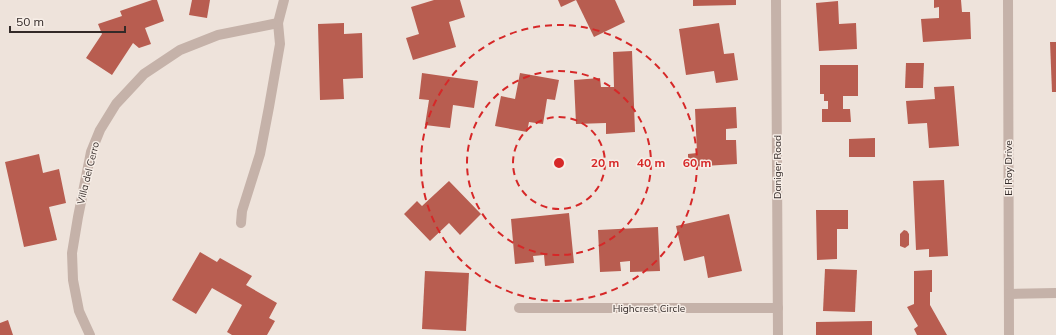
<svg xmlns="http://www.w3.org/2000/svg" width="1056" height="335" viewBox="0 0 1056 335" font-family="Mulish,sans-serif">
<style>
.building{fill:#b85d50}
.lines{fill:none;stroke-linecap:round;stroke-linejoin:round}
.minor{stroke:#c5b2a9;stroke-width:10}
.ring{fill:none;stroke:#d62828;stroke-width:2;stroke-dasharray:7 5}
.labels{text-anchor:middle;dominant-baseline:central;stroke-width:3;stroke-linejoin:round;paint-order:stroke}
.street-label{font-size:10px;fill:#332a28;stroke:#f7eee7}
.centre{fill:#d62828;stroke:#f7eee7;stroke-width:2}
.ring-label{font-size:12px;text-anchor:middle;font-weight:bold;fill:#d62828;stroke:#f7eee7;stroke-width:3;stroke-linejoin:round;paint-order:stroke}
</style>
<rect width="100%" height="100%" fill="#eee3db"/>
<g class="building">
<polygon points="152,0 157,0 164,21 145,28 151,44 139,48 133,43 112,75 86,58 102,34 98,24 122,16 120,11"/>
<polygon points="192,0 210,0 207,18 189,15"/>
<polygon points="434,0 460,0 465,17 449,22 456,47 413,60 406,38 419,34 411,7"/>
<polygon points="558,0 576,0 561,7"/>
<polygon points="576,0 615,0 625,22 594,37"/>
<polygon points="693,0 736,0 736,5 693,6"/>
<polygon points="934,0 961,0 962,12 970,12 971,39 923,42 921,19 939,18 939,7 934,8"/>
<polygon points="838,1 839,24 856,23 857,49 819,51 816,3"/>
<polygon points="344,23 344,34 362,33 363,78 343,79 344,99 320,100 318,24"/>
<polygon points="719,23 724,54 734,53 738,80 716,83 714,71 686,75 679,29"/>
<polygon points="1050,42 1056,42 1056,92 1052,92"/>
<polygon points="632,51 635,132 606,134 606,123 576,124 574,80 600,78 601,87 614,87 613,52"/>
<polygon points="906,63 924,63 923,88 905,88"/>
<polygon points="820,65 858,65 858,96 843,96 843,109 850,109 851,122 822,122 822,109 828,109 828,101 824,101 824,94 820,94"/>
<polygon points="422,73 478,81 474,108 453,105 450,128 425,125 429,100 419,99"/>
<polygon points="520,73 559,80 555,100 547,99 543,124 529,122 527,132 495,126 501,96 515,99"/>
<polygon points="954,86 959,146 929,148 927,123 908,124 906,101 935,99 934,87"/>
<polygon points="736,107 737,128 726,129 726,140 736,140 737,164 688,167 688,154 697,153 695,109"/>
<polygon points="875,138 875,157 849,157 849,139"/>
<polygon points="39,154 43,173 59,169 66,203 49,207 57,240 24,247 5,162"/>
<polygon points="944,180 948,256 929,257 929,249 916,250 913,181"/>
<polygon points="449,181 481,214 460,235 449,223 430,241 404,214 417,201 422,206"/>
<polygon points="816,210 848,210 848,229 837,229 837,259 817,260"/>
<polygon points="569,213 574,263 545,266 544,255 533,256 534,262 515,264 511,219"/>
<polygon points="729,214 742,271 708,278 704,256 684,261 676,226"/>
<polygon points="658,227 660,271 630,272 630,261 620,262 621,271 600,272 598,230"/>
<polygon points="904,230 907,231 909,234 909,245 905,248 900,246 900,234"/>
<polygon points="200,252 217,262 220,258 252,276 246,285 277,303 269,318 275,321 267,335 232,335 227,332 242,305 212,288 196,314 172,300"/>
<polygon points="825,269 857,270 855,312 823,311"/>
<polygon points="932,270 932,292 930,292 930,305 947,335 917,335 914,329 918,326 907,307 914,304 914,271"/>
<polygon points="425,271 469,273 466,331 422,329"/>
<polygon points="8,320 13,335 0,335 0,323"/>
<polygon points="872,321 872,335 816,335 816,322"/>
</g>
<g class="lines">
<g class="minor">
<polyline points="776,0 778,335"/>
<polyline points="1008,0 1009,335"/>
<polyline points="241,223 242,211 260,154 269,107 280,44 278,23"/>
<polyline points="1009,294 1056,293"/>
<polyline points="519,308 778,308"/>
<polyline points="90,335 79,311 73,280 72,253 78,217 91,152 100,130 116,104 144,74 180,50 218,35 278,23 284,0"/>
</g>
</g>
<g class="ring">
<circle cx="559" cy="163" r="46"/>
<circle cx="559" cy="163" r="92"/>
<circle cx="559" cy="163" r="138"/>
</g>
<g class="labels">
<g class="street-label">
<text transform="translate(777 167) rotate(-90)">Daniger Road</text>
<text transform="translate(1008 168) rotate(-90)">El Roy Drive</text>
<text transform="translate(88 173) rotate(-76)">Villa del Cerro</text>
<text x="649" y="308">Highcrest Circle</text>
</g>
</g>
<circle cx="559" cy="163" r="6" class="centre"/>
<g class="ring-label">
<text x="605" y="167">20 m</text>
<text x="651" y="167">40 m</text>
<text x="697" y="167">60 m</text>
</g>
<path d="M10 26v6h115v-6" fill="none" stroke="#332a28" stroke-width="2"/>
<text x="16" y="26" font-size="12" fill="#332a28" stroke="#f7eee7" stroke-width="3" paint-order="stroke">50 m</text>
</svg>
